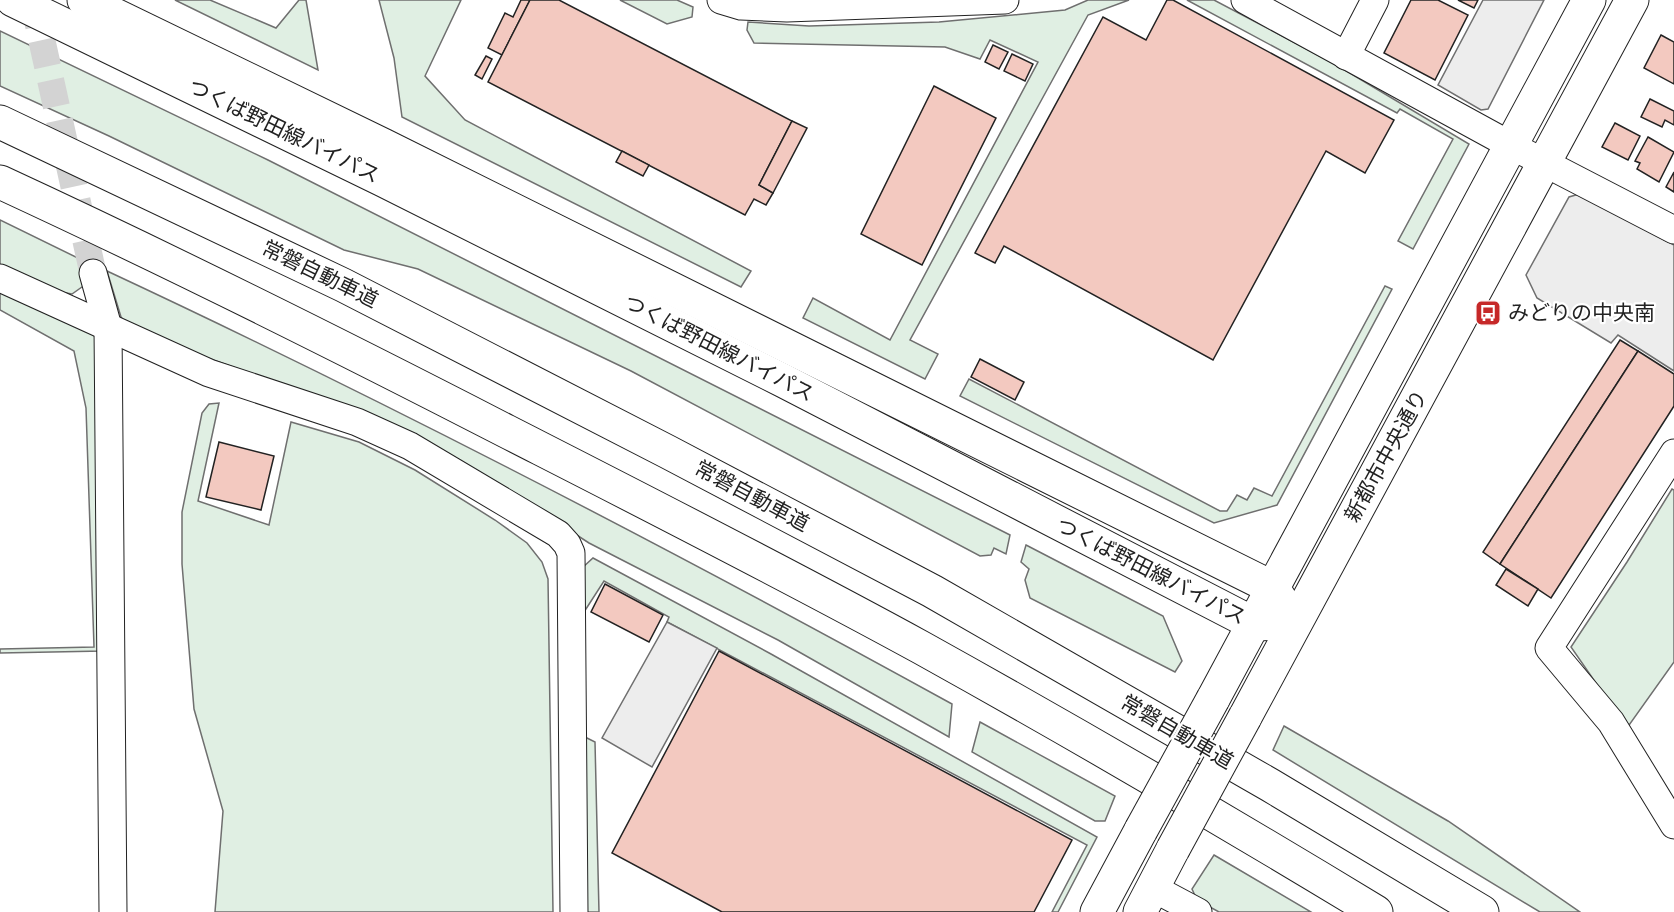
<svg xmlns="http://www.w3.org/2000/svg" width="1674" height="912" viewBox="0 0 1674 912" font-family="'Roboto Condensed','Noto Sans JP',sans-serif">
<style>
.green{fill:#e0efe3;stroke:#6f6f6f;stroke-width:1.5}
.parking{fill:#ededed;stroke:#6f6f6f;stroke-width:1.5}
.building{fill:#f3c9c0;stroke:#222;stroke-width:1.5}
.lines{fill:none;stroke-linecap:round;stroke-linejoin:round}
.minor-tunnel{stroke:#d3d3d3;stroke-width:27;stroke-dasharray:27 14;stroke-linecap:butt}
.minor-casing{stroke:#222;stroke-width:29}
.major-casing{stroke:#222;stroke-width:35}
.highway-casing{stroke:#222;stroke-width:35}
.minor{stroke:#fff;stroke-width:27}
.major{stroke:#fff;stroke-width:33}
.highway{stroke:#fff;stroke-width:33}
.major-bridge-casing{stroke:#222;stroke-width:35;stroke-linecap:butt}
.major-bridge{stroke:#fff;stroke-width:33}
.labels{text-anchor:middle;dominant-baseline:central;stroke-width:4.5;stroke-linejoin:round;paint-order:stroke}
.street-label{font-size:21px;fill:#222;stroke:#fff}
.poi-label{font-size:21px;fill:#222;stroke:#fff;text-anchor:start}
</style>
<rect width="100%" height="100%" fill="#fff"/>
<g class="green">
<polygon points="175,0 210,0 276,28 299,0 306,0 318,70"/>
<polygon points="379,0 461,0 425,76 465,120 751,271 741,287 402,117 394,58"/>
<polygon points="620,0 677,0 693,7 692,17 667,24"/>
<polygon points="1088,0 1129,0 1088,15 910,340 938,354 925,379 803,318 813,298 890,340 1038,62 990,40 980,59 945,47 754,43 747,30 748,22 809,26 939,22 1065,10"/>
<polygon points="1187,0 1214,0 1333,63 1469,144 1413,249 1398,241 1453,139 1400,109 1397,113"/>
<polygon points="0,31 268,160 1010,535 1006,554 994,548 991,555 980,556 631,371 418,269 344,250 109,136 0,86"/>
<polygon points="0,220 84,261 89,282 72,294 49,290 0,268"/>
<path d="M107,271C394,405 674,551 952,704L949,737L778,640L589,543L486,476L402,428L130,330L121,317Z"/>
<polygon points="1385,286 1392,289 1277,505 1214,523 960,396 969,379 1220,511 1227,511 1237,495 1247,500 1254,488 1272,496"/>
<polygon points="0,288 98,336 103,651 0,653 0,649 94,647 86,408 74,351 0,310"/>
<polygon points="219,403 198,501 269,525 291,422 359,442 415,470 495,520 527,543 542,562 548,579 553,912 215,912 223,811 194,709 182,564 182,512 202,413 209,404"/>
<polygon points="1672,489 1674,490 1674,662 1627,728 1571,647 1627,562"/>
<polygon points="1026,545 1163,616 1182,661 1175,672 1030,598 1025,580 1029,569 1021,562"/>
<polygon points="593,558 771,654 1097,837 1058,912 1052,912 1087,845 667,622 669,617 604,581 584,612 582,568"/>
<polygon points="980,722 1115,796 1105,821 1095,821 972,752"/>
<polygon points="1284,726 1448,821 1580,912 1540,912 1273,750"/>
<polygon points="583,736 595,742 599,912 585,912"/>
<polygon points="1214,855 1311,912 1219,912 1197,900 1192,889"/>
</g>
<g class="parking">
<polygon points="1483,0 1544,0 1488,109 1481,110 1438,85"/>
<polygon points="1579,194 1674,245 1674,371 1618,335 1611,343 1537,298 1526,275 1569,197"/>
<polygon points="667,622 717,648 652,767 602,738"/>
</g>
<g class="building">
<polygon points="521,0 530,0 502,55 488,48 505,13 513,17"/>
<polygon points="530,0 559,0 792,121 759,185 773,193 766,205 754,199 745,215 488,82"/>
<polygon points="1167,0 1173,0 1394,120 1365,173 1326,151 1213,360 1004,246 995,263 975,253 1103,17 1146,40"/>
<polygon points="1411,0 1438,0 1468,15 1435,80 1384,53"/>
<polygon points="1458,0 1478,0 1474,8"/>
<polygon points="1661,35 1674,42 1674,84 1644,68"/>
<polygon points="993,45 1008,52 999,69 985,62"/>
<polygon points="1012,54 1033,64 1025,81 1004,71"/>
<polygon points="486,56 492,59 482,79 475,75"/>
<polygon points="934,86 996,118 922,265 861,234"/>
<polygon points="1650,99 1674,111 1674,125 1665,120 1662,127 1641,117"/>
<polygon points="792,121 807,128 773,193 759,185"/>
<polygon points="1615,123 1640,136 1628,160 1602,147"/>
<polygon points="1648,137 1674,152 1659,182 1637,169 1640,163 1635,161"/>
<polygon points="622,151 649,165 643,176 616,162"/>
<polygon points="1674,172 1674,192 1666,187"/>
<polygon points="1620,340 1638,351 1500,564 1483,552"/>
<polygon points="1638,351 1674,374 1674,406 1551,598 1500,564"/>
<polygon points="980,359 1024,382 1015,400 971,377"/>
<polygon points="219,442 274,456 261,510 206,497"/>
<polygon points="1506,569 1538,589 1528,606 1496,585"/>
<polygon points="605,584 663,615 649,642 591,612"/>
<polygon points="719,651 1072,840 1034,912 722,912 612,853"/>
</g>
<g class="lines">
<polyline class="minor-tunnel" points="33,0 93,273"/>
<g class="minor-casing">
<g id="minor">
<polyline points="721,0 741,6 787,8 1005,0"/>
<polyline points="1245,0 1512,146 1674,230"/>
<polyline points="1346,56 1375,0"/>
<polyline points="93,273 108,327 113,912"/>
<polyline points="0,278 209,373 357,422 410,446 558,534 567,544 571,553 574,912"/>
<polyline points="1674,453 1549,648 1611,722 1674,825"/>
<polyline points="1153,888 1198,912"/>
</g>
</g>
<g class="major-casing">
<g id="major">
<polyline points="13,0 383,180 784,381 1254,624 1295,623"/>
<polyline points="84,0 383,145 1273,588 1295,623"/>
<polyline points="1213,699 1589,0"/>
<polyline points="1245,717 1632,0"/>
<polyline points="1097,912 1141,830"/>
<polyline points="1140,912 1173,849"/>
</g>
</g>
<g class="highway-casing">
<g id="highway">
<polyline points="0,122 343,285 668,452 932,591 1270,785 1482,912"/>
<path d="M0,182C171,261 339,345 506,431C645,502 785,573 922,648C1075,733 1226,821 1376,912"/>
</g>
</g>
<use href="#minor" class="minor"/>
<use href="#major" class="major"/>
<use href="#highway" class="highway"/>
<g class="major-bridge-casing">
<g id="major-bridge">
<polyline points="1141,830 1213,699"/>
<polyline points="1173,849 1245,717"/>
</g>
</g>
<use href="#major-bridge" class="major-bridge"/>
</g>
<defs>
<g id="bus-square" transform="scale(1.35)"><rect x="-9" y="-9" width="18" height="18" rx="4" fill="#c62828" stroke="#fff"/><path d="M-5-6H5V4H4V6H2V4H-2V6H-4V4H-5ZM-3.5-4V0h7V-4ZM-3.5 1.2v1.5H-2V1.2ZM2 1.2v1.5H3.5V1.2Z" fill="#fff"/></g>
</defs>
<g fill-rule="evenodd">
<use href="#bus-square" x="1488" y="313"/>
</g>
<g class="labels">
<g class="street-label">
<text transform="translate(284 131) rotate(26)">つくば野田線バイパス</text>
<text transform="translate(320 274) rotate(26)">常磐自動車道</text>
<text transform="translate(719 348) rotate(27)">つくば野田線バイパス</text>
<text transform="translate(1386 456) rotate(-61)">新都市中央通り</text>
<text transform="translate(752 496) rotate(28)">常磐自動車道</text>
<text transform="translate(1151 571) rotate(27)">つくば野田線バイパス</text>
<text transform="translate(1177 732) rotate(30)">常磐自動車道</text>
</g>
<g class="poi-label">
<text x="1508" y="313">みどりの中央南</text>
</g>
</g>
</svg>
